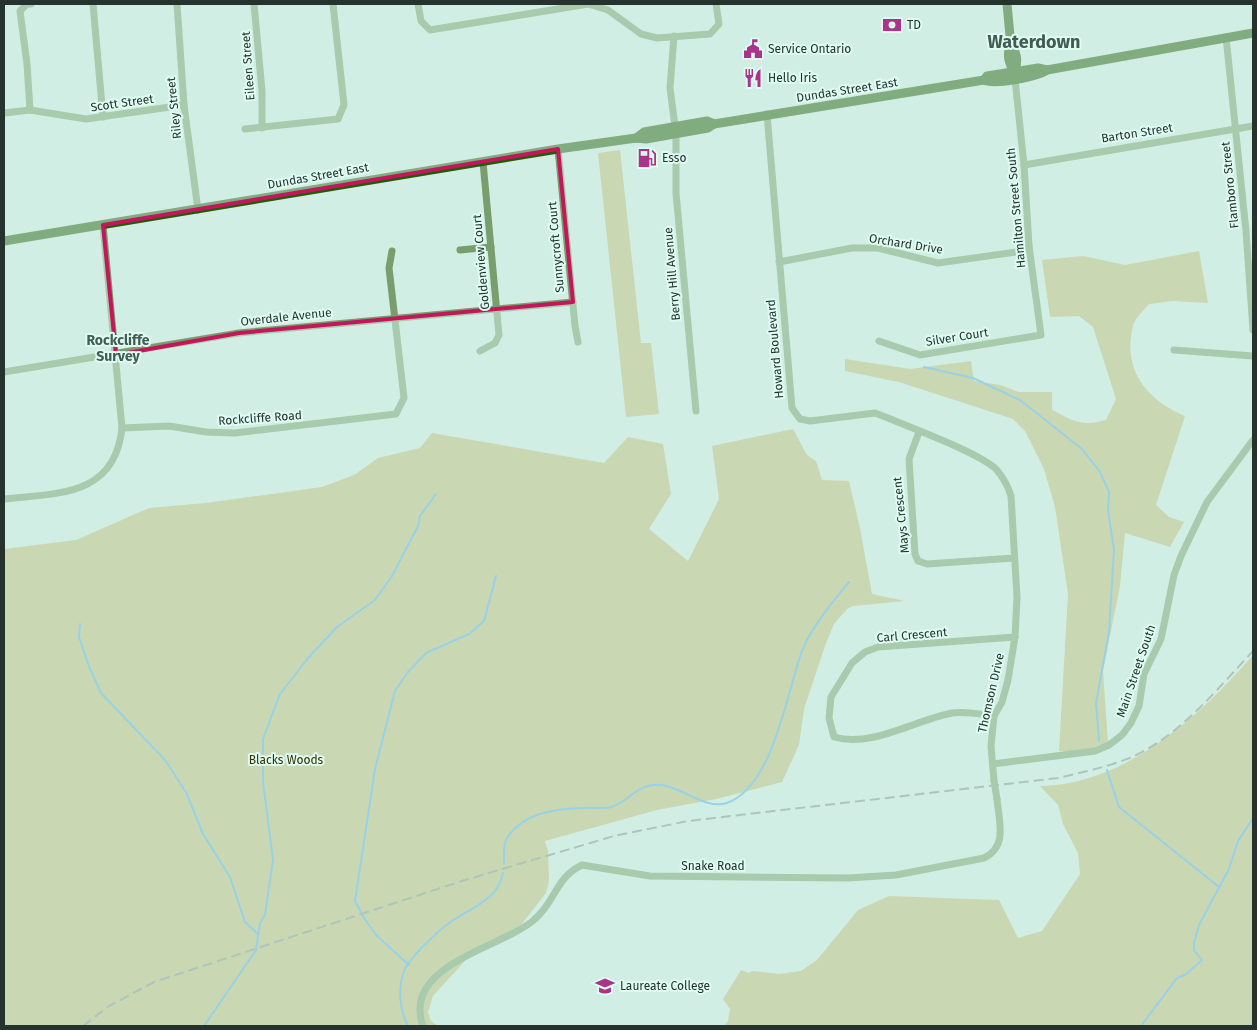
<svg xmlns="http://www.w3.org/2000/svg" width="1257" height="1030" viewBox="0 0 1257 1030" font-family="'Fira Sans',sans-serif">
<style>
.green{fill:#bfbb78}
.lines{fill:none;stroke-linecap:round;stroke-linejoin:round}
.stream{stroke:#51afeb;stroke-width:2}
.minor{stroke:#779e6c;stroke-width:7}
.major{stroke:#215b07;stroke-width:9}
.rail{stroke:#7f948d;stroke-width:2;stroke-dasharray:10 5;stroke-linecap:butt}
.minor-bridge{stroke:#779e6c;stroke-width:7}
.marked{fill:none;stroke:#c2185b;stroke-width:4;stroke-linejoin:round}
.labels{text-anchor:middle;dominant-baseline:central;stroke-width:4;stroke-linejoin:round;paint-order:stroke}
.poi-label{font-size:12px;fill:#26322e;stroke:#defcf1;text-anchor:start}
.street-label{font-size:12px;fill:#26322e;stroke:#defcf1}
.park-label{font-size:12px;fill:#343003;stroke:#defcf1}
.neighbourhood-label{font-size:14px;font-weight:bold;fill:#425c53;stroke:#defcf1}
.district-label{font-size:18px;font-weight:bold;fill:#425c53;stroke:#defcf1}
</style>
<rect width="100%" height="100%" fill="#d1eee4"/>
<g class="green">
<polygon points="620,150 641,343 651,343 659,414 626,417 598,153"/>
<path d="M1199,251L1208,303L1173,301L1149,304C1144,310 1135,318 1133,326C1122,369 1146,400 1185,416L1156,505L1169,517L1184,522L1170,547L1125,533L1120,586L1103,671L1108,742L1083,752L1059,751L1068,594L1055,507L1044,469L1025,431L1013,419L899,382L845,371V359L910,369L971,361L974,381L1000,385L1019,392H1052V410C1074,421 1081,427 1106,420L1116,399L1093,327L1079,316L1050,317L1042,260L1083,256L1125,265Z"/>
<polygon points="793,429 807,455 816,461 822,480 849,481 860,528 872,594 905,601 853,606 847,609 834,624 825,646 804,709 799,745 782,782 716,799 657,810 545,841 548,851 549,881 546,893 521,925 473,952 433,996 428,1012 431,1021 438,1026 4,1026 4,549 76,540 149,508 206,503 322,487 354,475 378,458 420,448 432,433 604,463 628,437 663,444 671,494 649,529 688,561 719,499 712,446"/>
<path d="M1253,655V1026H724L728,1021L730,1009L723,999L741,970L749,973L752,971L779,974L801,971L817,960L858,910L889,896L999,900L1018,938L1042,931L1080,874L1078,853L1063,824L1058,805L1040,786C1125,785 1200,716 1253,655Z"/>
</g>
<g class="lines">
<g class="stream">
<polyline points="924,367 973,378 1020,400 1082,449 1100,472 1109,492 1108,510 1114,550 1109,632 1096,703 1099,741"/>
<polyline points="80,624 79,637 90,669 101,693 165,760 186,792 203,834 230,877 245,922 258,934"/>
<polyline points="1107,770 1119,807 1219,887"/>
<path d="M504,864C504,857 503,844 507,838C523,813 554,809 581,808C590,807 603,809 611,807C631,801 637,782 662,785C683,788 706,810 727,803C773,787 787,692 802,651C812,626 832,603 849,582"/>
<polyline points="409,965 376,935 364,918 355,901 375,769 395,691 408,672 426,653 469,634 484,621 496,576"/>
<polyline points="204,1026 256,950 260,923 265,915 273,860 263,782 263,739 280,694 308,658 337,627 375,600 392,576 418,526 420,516 436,494"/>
<path d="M408,1026C400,1011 398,991 403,974C407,959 439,930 452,921C472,907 498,900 503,873"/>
<polyline points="1141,1026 1177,978 1185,975 1202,960 1194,950 1194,943 1199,925 1229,869 1238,841 1253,818"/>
</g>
<g class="minor">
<polyline points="93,4 103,117"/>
<polyline points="177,4 184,105 198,210"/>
<polyline points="254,4 262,91 262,128"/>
<polyline points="418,4 421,21 430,30 588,4 608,10 641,34 657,38 710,34 719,24 716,4"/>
<polyline points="674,36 670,88 676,134 676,193 696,411"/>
<polyline points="1226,37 1246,231 1253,330"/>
<polyline points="30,110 27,64 20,11 27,4 31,4"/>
<polyline points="4,113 30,110 86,119 184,105"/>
<path d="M767,114L792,408L800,419L810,421L875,413L888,418C914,429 977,452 996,469C1003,477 1008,486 1011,496L1017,597L1015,637L1008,680L1002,702L994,716L991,746L994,781"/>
<polyline points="245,129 338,119 344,105 333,4"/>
<polyline points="558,149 575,326 578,342"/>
<polyline points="1024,165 1253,126"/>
<polyline points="460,250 491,247"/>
<polyline points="779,262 852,248 878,248 938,263 1023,251 1029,246"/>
<polyline points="879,341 920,355 1041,335 1029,246 1024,165 1015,79"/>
<polyline points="1174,350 1253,356"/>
<polyline points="480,351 495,343 499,335 483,162"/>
<polyline points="4,372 239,333 573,302"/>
<polyline points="122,428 169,426 206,432 235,433 396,414 404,398 389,268 392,251"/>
<polyline points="919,432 909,459 915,554 918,561 927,564 1014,558"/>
<path d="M4,499C57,493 115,497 122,428L103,225"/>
<path d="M994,716C980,714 966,711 952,713C915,720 872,748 834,737L829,718L831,697L852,663L865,652L878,647L1015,637"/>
<polyline points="993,764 1095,751 1109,745 1122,735 1131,723 1139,706 1144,674 1161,639 1174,575 1181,556 1207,502 1253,440"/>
<path d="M423,1026C401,964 503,948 535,919C556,901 555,878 582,865L650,876L848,878L896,875L984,858C1008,846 999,822 997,799"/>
</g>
<g class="major">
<path d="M1007,4L1011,46C1006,54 1009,65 1015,72"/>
<path d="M1011,46C1020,56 1016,64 1015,76"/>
<polyline points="984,80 987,76 1038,68 1047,70 1253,33"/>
<path d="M636,138L644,132L707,121L714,124L984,80C994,85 1037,77 1047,70"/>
<polyline points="4,241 558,149 636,138 646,139 708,128 714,124"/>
</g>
<path class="rail" d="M83,1026L109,1006L154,982L465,880L614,836L688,821L1058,778C1083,772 1108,767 1132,757C1181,735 1217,689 1253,651"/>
<polyline class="minor-bridge" points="994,781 997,799"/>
</g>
<path d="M0 0H1257V1030H0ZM558,149L573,302L239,333L116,355L103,225Z" fill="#d1eee4" fill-opacity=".55" fill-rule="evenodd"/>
<path class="marked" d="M558,149L573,302L239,333L116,355L103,225Z"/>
<defs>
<g id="bank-bare" transform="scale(1.5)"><path d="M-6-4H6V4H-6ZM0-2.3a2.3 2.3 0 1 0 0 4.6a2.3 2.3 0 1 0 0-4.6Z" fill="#ab338a" stroke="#defcf1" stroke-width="2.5" paint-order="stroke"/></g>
<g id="civic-bare" transform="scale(1.5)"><path d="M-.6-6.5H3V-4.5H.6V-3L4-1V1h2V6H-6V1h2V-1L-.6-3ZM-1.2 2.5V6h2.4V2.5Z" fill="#ab338a" stroke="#defcf1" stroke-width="2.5" paint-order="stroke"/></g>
<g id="restaurant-bare" transform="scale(1.5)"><path d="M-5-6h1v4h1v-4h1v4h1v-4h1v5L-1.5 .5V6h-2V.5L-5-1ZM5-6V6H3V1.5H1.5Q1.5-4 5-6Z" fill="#ab338a" stroke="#defcf1" stroke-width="2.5" paint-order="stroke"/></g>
<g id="fuel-bare" transform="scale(1.5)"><path d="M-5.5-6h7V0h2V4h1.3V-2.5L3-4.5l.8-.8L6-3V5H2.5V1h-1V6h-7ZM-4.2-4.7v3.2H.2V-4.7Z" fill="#ab338a" stroke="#defcf1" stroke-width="2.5" paint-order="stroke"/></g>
<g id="school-bare" transform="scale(1.5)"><path d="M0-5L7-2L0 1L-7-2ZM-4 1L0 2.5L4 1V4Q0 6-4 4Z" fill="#ab338a" stroke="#defcf1" stroke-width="2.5" paint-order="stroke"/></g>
</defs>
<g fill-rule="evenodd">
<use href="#bank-bare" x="892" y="25"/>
<use href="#civic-bare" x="753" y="49"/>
<use href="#restaurant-bare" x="753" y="78"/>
<use href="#fuel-bare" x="647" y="158"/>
<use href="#school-bare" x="605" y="986"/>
</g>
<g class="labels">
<g class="poi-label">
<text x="907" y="25">TD</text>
<text x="768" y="49">Service Ontario</text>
<text x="768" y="78">Hello Iris</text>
<text x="662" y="158">Esso</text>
<text x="620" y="986">Laureate College</text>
</g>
<g class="street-label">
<text transform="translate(248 66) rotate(-94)">Eileen Street</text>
<text transform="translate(847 90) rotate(-9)">Dundas Street East</text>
<text transform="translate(122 103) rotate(-8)">Scott Street</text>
<text transform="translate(174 108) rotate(-96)">Riley Street</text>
<text transform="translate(1137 133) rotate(-9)">Barton Street</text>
<text transform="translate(318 176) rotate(-10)">Dundas Street East</text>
<text transform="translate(1230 185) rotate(-96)">Flamboro Street</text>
<text transform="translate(1016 208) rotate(-95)">Hamilton Street South</text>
<text transform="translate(906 244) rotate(9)">Orchard Drive</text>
<text transform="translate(556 247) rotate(-95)">Sunnycroft Court</text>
<text transform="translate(481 262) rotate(-95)">Goldenview Court</text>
<text transform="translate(672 274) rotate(-95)">Berry Hill Avenue</text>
<text transform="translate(286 317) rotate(-6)">Overdale Avenue</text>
<text transform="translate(957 337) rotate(-9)">Silver Court</text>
<text transform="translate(775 349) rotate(-95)">Howard Boulevard</text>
<text transform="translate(260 418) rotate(-4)">Rockcliffe Road</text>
<text transform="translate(901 515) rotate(-96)">Mays Crescent</text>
<text transform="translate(912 635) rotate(-5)">Carl Crescent</text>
<text transform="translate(1136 671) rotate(-71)">Main Street South</text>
<text transform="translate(991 693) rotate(-77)">Thomson Drive</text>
<text x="713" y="866">Snake Road</text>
</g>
<g class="park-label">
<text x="286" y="760">Blacks Woods</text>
</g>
<g class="neighbourhood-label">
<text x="118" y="340">Rockcliffe<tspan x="118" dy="16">Survey</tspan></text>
</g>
<g class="district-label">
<text x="1034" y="42">Waterdown</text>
</g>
</g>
<rect width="1257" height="1030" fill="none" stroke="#26322e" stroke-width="10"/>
</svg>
